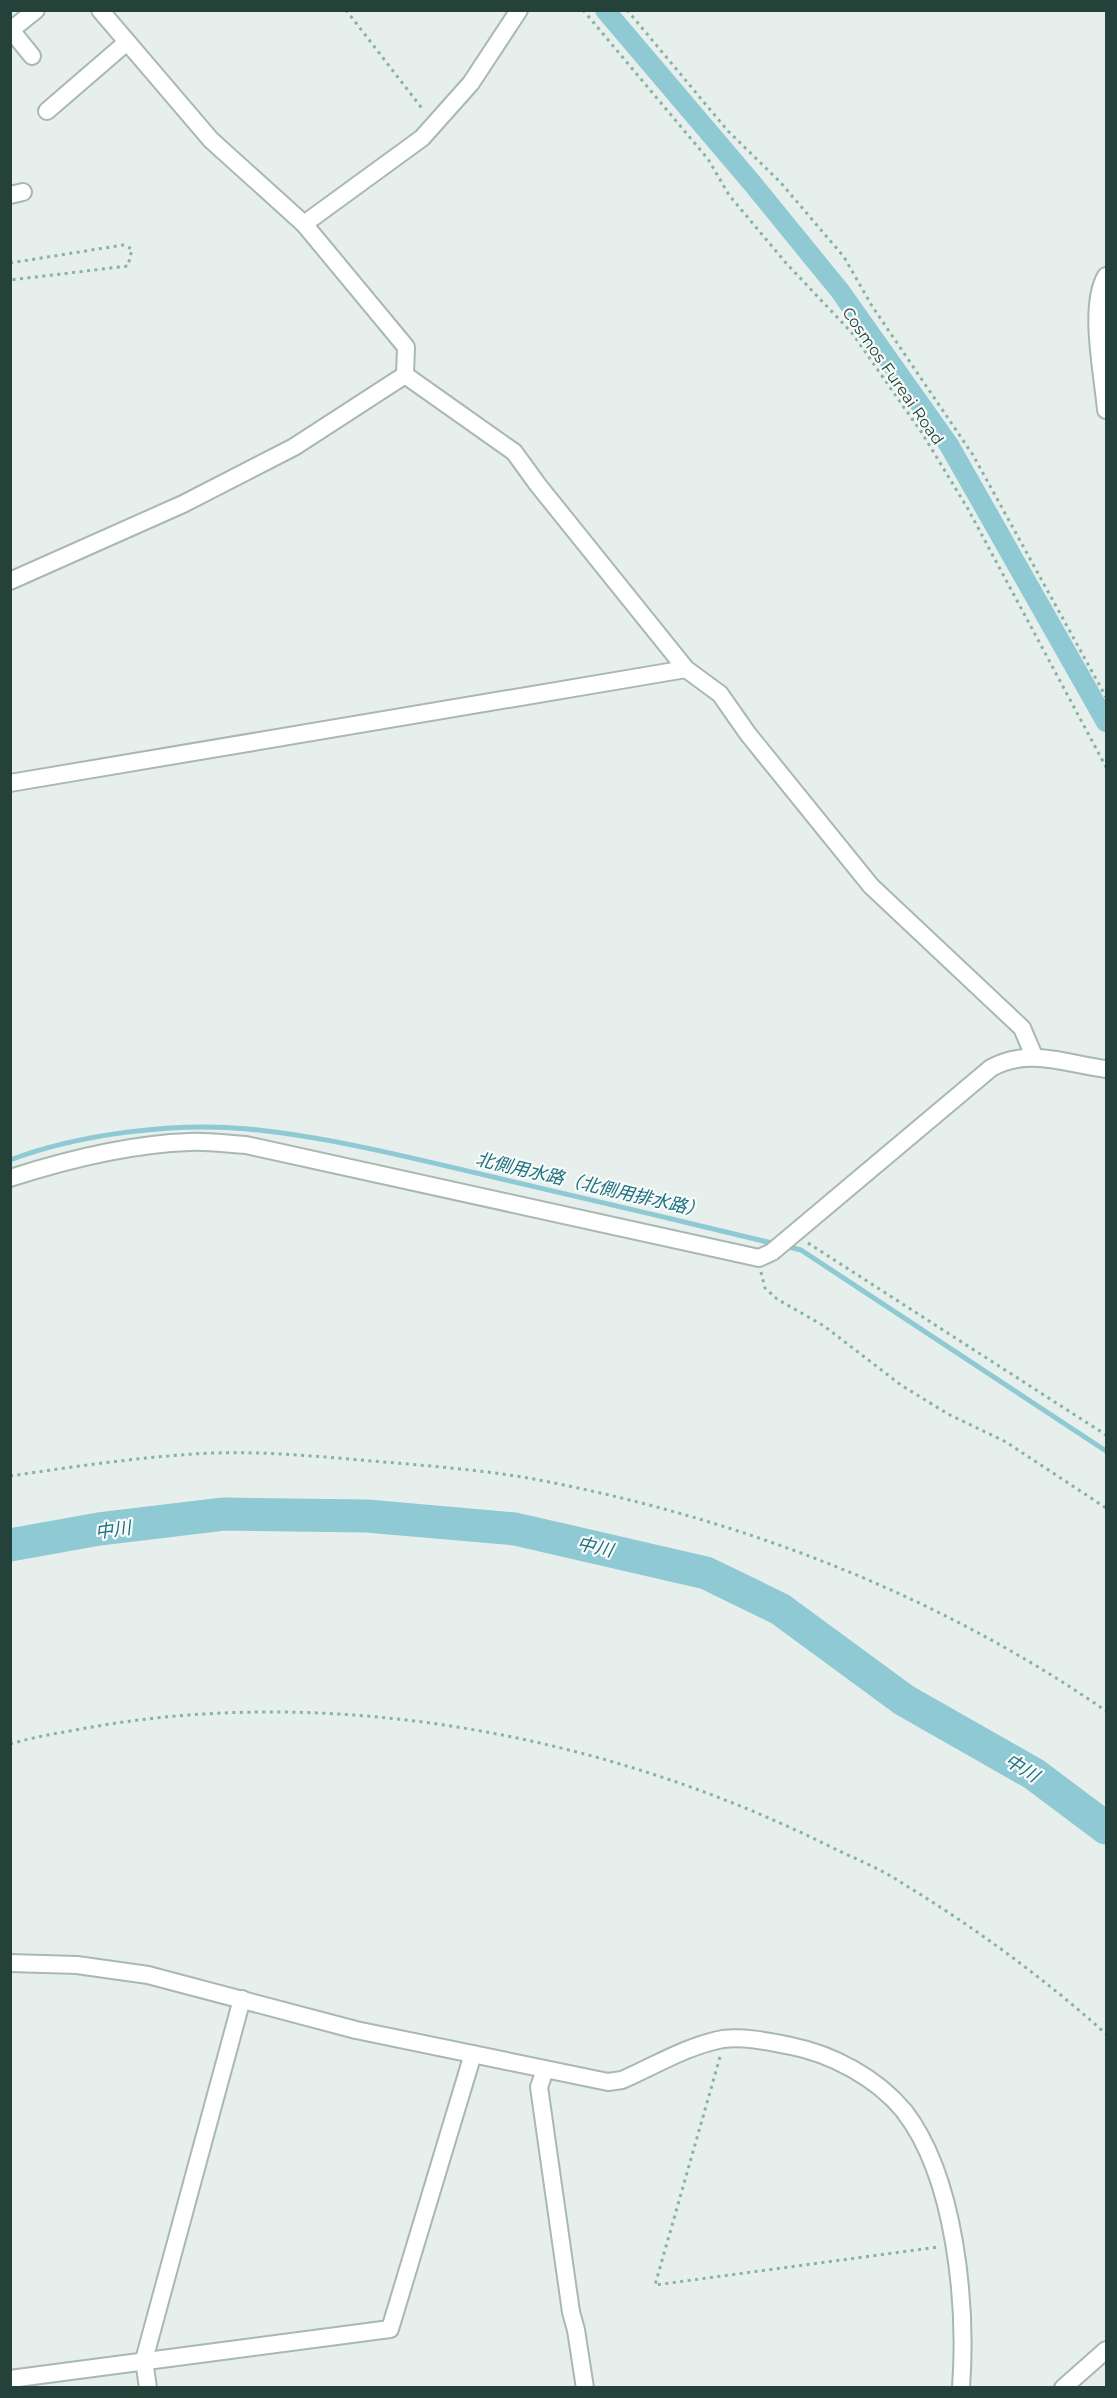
<svg xmlns="http://www.w3.org/2000/svg" width="1117" height="2398" viewBox="0 0 1117 2398" font-family="Montserrat,'Noto Sans JP',sans-serif">
<style>
.lines{fill:none;stroke-linecap:round;stroke-linejoin:round}
.stream{stroke:#8ec9d4;stroke-width:5}
.canal{stroke:#8ec9d4;stroke-width:20}
.river{stroke:#8ec9d4;stroke-width:33}
.minor-casing{stroke:#a8b8b2;stroke-width:20}
.path{stroke:#86b3a5;stroke-width:3;stroke-dasharray:3 4.5;stroke-linecap:butt}
.minor{stroke:#fff;stroke-width:16}
.labels{text-anchor:middle;dominant-baseline:central;stroke-width:4.5;stroke-linejoin:round;paint-order:stroke}
.street-label{font-size:16px;fill:#24423a;stroke:#f7fbf9}
.water-label{font-size:18px;font-style:italic;fill:#1c6f80;stroke:#f7fbf9}
</style>
<rect width="100%" height="100%" fill="#e6efeb"/>
<g class="lines">
<g class="stream">
<path d="M10,1160C79,1134 174,1122 248,1129C330,1137 412,1158 493,1177C587,1199 682,1221 776,1244"/>
<polyline points="785,1246 801,1250 1106,1451"/>
</g>
<polyline class="canal" points="605,10 752,183 840,291 949,445 1106,722"/>
<polyline class="river" points="10,1545 99,1529 224,1514 367,1516 515,1529 706,1573 780,1609 904,1700 1034,1774 1106,1828"/>
<g class="minor-casing">
<g id="minor">
<polyline points="100,10 211,140 304,224 406,347 405,375"/>
<polyline points="32,56 11,30 36,10"/>
<polyline points="47,111 127,42"/>
<polyline points="10,195 23,192"/>
<polyline points="304,224 422,138 471,83 519,10"/>
<path d="M1106,276C1088,306 1103,374 1106,410"/>
<polyline points="405,375 514,452 538,485 686,669 720,694 748,734 871,886 1022,1028 1034,1056"/>
<polyline points="10,581 183,504 294,447 405,375"/>
<polyline points="10,783 686,669"/>
<path d="M10,1178C69,1159 129,1144 190,1142C209,1141 227,1144 246,1145L759,1258L772,1252L991,1068C1028,1047 1067,1064 1106,1069"/>
<path d="M10,1963L77,1965L148,1975L356,2030L608,2082L622,2080C654,2066 689,2045 723,2039C744,2036 771,2042 791,2046C832,2054 877,2078 904,2111C956,2178 967,2305 961,2388"/>
<polyline points="545,2070 539,2087 571,2312 576,2330 585,2388"/>
<polyline points="10,2379 390,2329 473,2054"/>
<polyline points="148,2388 144,2360 242,1999"/>
<polyline points="1063,2388 1106,2350"/>
</g>
</g>
<g class="path">
<polyline points="346,10 424,111"/>
<polyline points="583,10 708,159 729,195 786,263 852,333 922,433 968,509 1106,767"/>
<polyline points="627,10 728,131 781,183 844,257 872,306 973,455 1106,697"/>
<polyline points="10,263 123,245 132,249 128,266 10,280"/>
<polyline points="808,1243 1106,1435"/>
<polyline points="761,1272 765,1288 777,1299 824,1326 901,1385 948,1414 1006,1442 1106,1508"/>
<path d="M10,1476C71,1467 133,1458 194,1454C253,1450 314,1456 372,1461C430,1466 488,1470 544,1481C744,1520 939,1595 1106,1711"/>
<path d="M10,1744C37,1736 65,1732 92,1727C339,1684 610,1736 833,1848C856,1859 881,1869 902,1883C974,1927 1044,1978 1106,2034"/>
<polyline points="720,2057 655,2285 938,2247"/>
</g>
<use href="#minor" class="minor"/>
</g>
<g class="labels">
<g class="street-label">
<text transform="translate(893 376) rotate(55)">Cosmos Fureai Road</text>
</g>
<g class="water-label">
<text transform="translate(590 1185) rotate(13)">北側用水路（北側用排水路）</text>
<text transform="translate(113 1530) rotate(-8)">中川</text>
<text transform="translate(595 1547) rotate(13)">中川</text>
<text transform="translate(1022 1768) rotate(32)">中川</text>
</g>
</g>
<rect width="1117" height="2398" fill="none" stroke="#24423a" stroke-width="24"/>
</svg>
